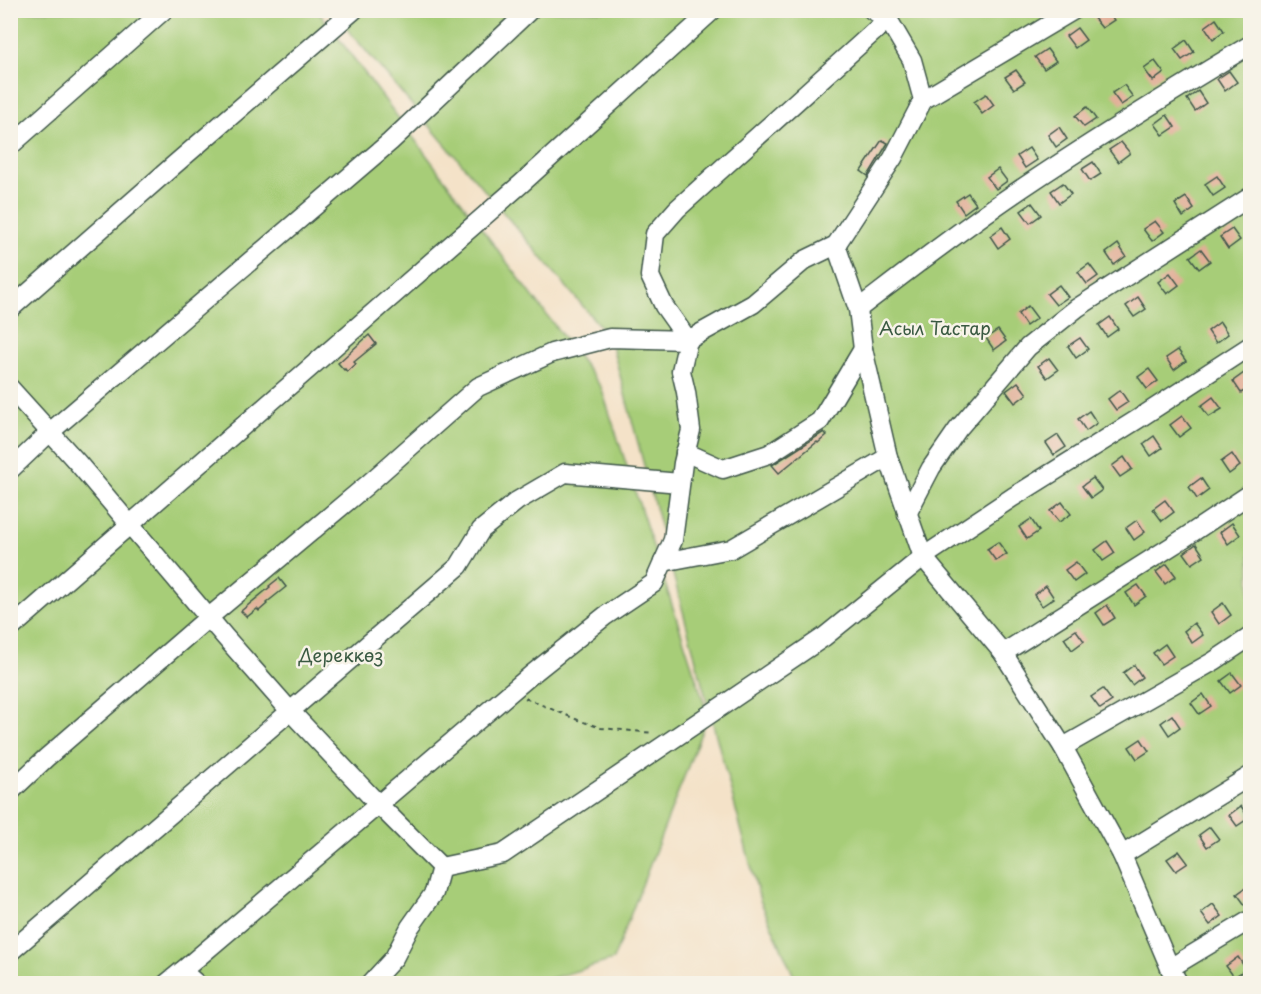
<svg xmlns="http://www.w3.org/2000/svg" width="1261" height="994" viewBox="0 0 1261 994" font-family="'Playpen Sans',sans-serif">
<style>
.green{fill:#a7cd78;stroke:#638556;stroke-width:1.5}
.building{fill:#e1ae96}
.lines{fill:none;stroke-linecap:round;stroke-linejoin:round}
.minor-casing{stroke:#3f564a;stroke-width:21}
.path{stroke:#3f564a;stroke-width:2;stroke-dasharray:4.5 4.5;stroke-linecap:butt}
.minor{stroke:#fff;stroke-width:18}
.labels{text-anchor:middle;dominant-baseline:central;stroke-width:5;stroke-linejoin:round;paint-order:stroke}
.park-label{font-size:18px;fill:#3a5a42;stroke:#f7f3e8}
</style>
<rect width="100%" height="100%" fill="#f7f3e8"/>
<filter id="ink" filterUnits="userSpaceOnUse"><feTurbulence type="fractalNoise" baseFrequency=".0167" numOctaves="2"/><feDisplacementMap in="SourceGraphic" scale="12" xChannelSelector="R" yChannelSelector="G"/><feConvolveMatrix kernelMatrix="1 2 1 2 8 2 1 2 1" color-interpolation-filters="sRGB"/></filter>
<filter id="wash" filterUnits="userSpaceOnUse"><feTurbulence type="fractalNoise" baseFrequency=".008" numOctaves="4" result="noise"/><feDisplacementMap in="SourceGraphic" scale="24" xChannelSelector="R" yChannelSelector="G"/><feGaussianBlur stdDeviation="1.35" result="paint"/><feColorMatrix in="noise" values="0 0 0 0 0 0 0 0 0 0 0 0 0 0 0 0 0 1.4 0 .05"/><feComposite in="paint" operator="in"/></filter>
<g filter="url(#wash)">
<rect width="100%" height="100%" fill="#f4e2c8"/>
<g class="green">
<polygon points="10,11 318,11 601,387 708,715 613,960 533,984 11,983"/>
<polygon points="332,11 1250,11 1250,983 797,983 760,900 610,338"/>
</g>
<g id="blocks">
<g class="building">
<polygon points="1102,10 1107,10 1114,20 1102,28 1093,17"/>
<polygon points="1216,19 1224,31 1213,39 1205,27"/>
<polygon points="1077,28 1086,40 1075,48 1066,36"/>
<polygon points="1186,40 1194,52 1182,60 1174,49"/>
<polygon points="1047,49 1056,61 1044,69 1035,57"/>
<polygon points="1155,61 1164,73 1153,81 1144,69"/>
<polygon points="1016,70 1025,82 1014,89 1005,77"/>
<polygon points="1229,71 1237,82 1225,91 1217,79"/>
<polygon points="1124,85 1133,97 1121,105 1112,93"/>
<polygon points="1198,91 1206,103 1195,111 1187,99"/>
<polygon points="986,94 994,105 982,114 974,102"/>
<polygon points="1087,107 1096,119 1084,127 1075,116"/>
<polygon points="1167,115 1175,127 1163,135 1155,124"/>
<polygon points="1059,127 1067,139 1056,147 1048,135"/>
<polygon points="882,140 888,143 868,176 861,171"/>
<polygon points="1121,142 1130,153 1118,162 1109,150"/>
<polygon points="1029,148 1037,160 1025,168 1017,156"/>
<polygon points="1093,162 1101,174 1090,181 1082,169"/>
<polygon points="998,169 1007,181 996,189 987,177"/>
<polygon points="1217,176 1225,188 1213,196 1205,184"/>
<polygon points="1063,183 1071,194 1059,203 1051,191"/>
<polygon points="968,193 976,204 964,213 956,201"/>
<polygon points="1186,197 1194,209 1183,217 1175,204"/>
<polygon points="1032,203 1041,215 1030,223 1021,211"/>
<polygon points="1155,221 1164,232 1152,241 1143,229"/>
<polygon points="1002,227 1010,239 998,248 990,236"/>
<polygon points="1232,229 1240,240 1228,249 1220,237"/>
<polygon points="1118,244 1126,256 1114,265 1106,253"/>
<polygon points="1201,249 1210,261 1199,269 1190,257"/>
<polygon points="1089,264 1098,276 1087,284 1078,272"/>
<polygon points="1170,273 1179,285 1167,294 1158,282"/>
<polygon points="1059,285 1068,297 1056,305 1047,294"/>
<polygon points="1138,297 1146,309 1134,317 1126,306"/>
<polygon points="1028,306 1037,318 1026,326 1018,314"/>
<polygon points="1110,317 1118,329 1107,337 1099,325"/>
<polygon points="1220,322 1228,334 1216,343 1208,331"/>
<polygon points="998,330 1006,341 994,350 986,338"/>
<polygon points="369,335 376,344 354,362 356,364 347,372 345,369 344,370 338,363"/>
<polygon points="1080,338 1088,349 1076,358 1068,346"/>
<polygon points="1178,350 1186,361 1174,370 1166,358"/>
<polygon points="1049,358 1058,370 1047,378 1038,366"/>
<polygon points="1149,369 1158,381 1147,389 1138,377"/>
<polygon points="1244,373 1251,383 1251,387 1241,393 1233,381"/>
<polygon points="1018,382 1027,394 1015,403 1006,391"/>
<polygon points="1120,390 1128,402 1116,410 1108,399"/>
<polygon points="1213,397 1222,409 1209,417 1201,406"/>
<polygon points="1089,411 1097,423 1086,431 1078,419"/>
<polygon points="1182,416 1191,428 1179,437 1170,425"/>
<polygon points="824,432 827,435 818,443 817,442 779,473 772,465"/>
<polygon points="1058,435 1066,447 1054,455 1046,443"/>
<polygon points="1154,436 1162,448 1151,456 1143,444"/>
<polygon points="1232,454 1240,466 1229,474 1221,462"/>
<polygon points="1124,457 1132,469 1120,477 1112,466"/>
<polygon points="1093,478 1102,490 1091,498 1082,486"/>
<polygon points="1201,478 1209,490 1197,499 1189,487"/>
<polygon points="1165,500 1174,512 1162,521 1153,509"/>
<polygon points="1062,502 1071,514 1059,522 1050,511"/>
<polygon points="1031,519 1039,531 1027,539 1019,527"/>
<polygon points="1137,520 1145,532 1134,540 1126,528"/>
<polygon points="1232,523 1240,535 1228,544 1220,532"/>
<polygon points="1107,541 1115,553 1103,561 1095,550"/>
<polygon points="998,542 1007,554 996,561 987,549"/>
<polygon points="1196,544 1204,556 1192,564 1184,553"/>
<polygon points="1076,562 1085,574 1074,582 1065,570"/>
<polygon points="1167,564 1176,576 1165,584 1156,572"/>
<polygon points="279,578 286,587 266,603 267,604 259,611 257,609 247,617 241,611 270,587 269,586"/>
<polygon points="1138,585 1146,596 1134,605 1126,593"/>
<polygon points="1046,586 1054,598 1042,606 1034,595"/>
<polygon points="1223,603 1231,615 1219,624 1211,612"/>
<polygon points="1107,605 1115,618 1104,625 1096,613"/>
<polygon points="1194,623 1203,635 1192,643 1184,631"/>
<polygon points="1076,630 1084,641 1072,650 1064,638"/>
<polygon points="1165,644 1173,656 1161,664 1153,653"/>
<polygon points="1134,665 1142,677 1132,685 1123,673"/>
<polygon points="1232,673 1241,685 1230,693 1221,681"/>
<polygon points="1103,689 1112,701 1100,709 1091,697"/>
<polygon points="1203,694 1211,706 1199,714 1191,703"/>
<polygon points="1172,715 1180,727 1169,735 1161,723"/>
<polygon points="1141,739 1149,751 1137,759 1129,747"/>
<polygon points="1241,806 1249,818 1237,826 1229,815"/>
<polygon points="1210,827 1219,839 1207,847 1199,835"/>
<polygon points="1179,851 1188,863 1176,871 1167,859"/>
<polygon points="1251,884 1251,909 1248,909 1237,894"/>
<polygon points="1213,904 1222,916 1210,925 1201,913"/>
<polygon points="1238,957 1246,969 1234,977 1226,966"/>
</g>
</g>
</g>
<g filter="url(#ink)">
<use href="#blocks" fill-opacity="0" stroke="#3f564a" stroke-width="1.5"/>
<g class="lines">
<g class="minor-casing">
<g id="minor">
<polyline points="872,10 888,19 912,60 923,100 893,158 836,245 805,260 753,304 688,340 664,306 650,276 655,234 677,209 888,19"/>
<polyline points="923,100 1074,10"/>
<polyline points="10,146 164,10"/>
<polyline points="836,245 858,309 863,349 888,457 923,557 1003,653 1063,747 1122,855 1170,968 1179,984"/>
<polyline points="10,309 174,165 354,10"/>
<path d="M858,309C909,270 959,231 1012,195C1090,142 1170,93 1250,45"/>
<polyline points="10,388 77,462 225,637 291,712 378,804 441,867"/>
<polyline points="685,452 723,469 769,454 820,421 863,349"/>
<polyline points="10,470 50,432 390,142 530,10"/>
<polyline points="907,514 931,468 958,429 1028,347 1077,308 1250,197"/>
<polyline points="663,562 731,549 888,457"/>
<polyline points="10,629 521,184 713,10"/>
<polyline points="1003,653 1175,544 1250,494"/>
<polyline points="1063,747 1214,661 1250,637"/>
<polyline points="10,792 46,758 208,618 367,485 478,387 552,353 610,338 688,340 681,371 686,392 691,430 683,463 673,540 654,583 605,616 531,675 182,971"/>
<polyline points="1122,855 1250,776"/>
<polyline points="441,867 503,854 824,637 923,557 1013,497 1138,419 1250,346"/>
<polyline points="10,952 459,566 481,530 517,501 565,473 680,483"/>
<polyline points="1170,968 1250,920"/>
<polyline points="166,984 182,971 197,984"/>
<polyline points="370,984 394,958 410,927 434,893 441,867"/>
</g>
</g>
<polyline class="path" points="525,698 578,720 601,728 654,733"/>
<use href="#minor" class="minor"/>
</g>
</g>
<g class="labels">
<g class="park-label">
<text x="935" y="327">Асыл Тастар</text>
<text x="341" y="654">Дереккөз</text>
</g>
</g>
<rect width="1261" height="994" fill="none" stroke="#f7f3e8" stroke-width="36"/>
</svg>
